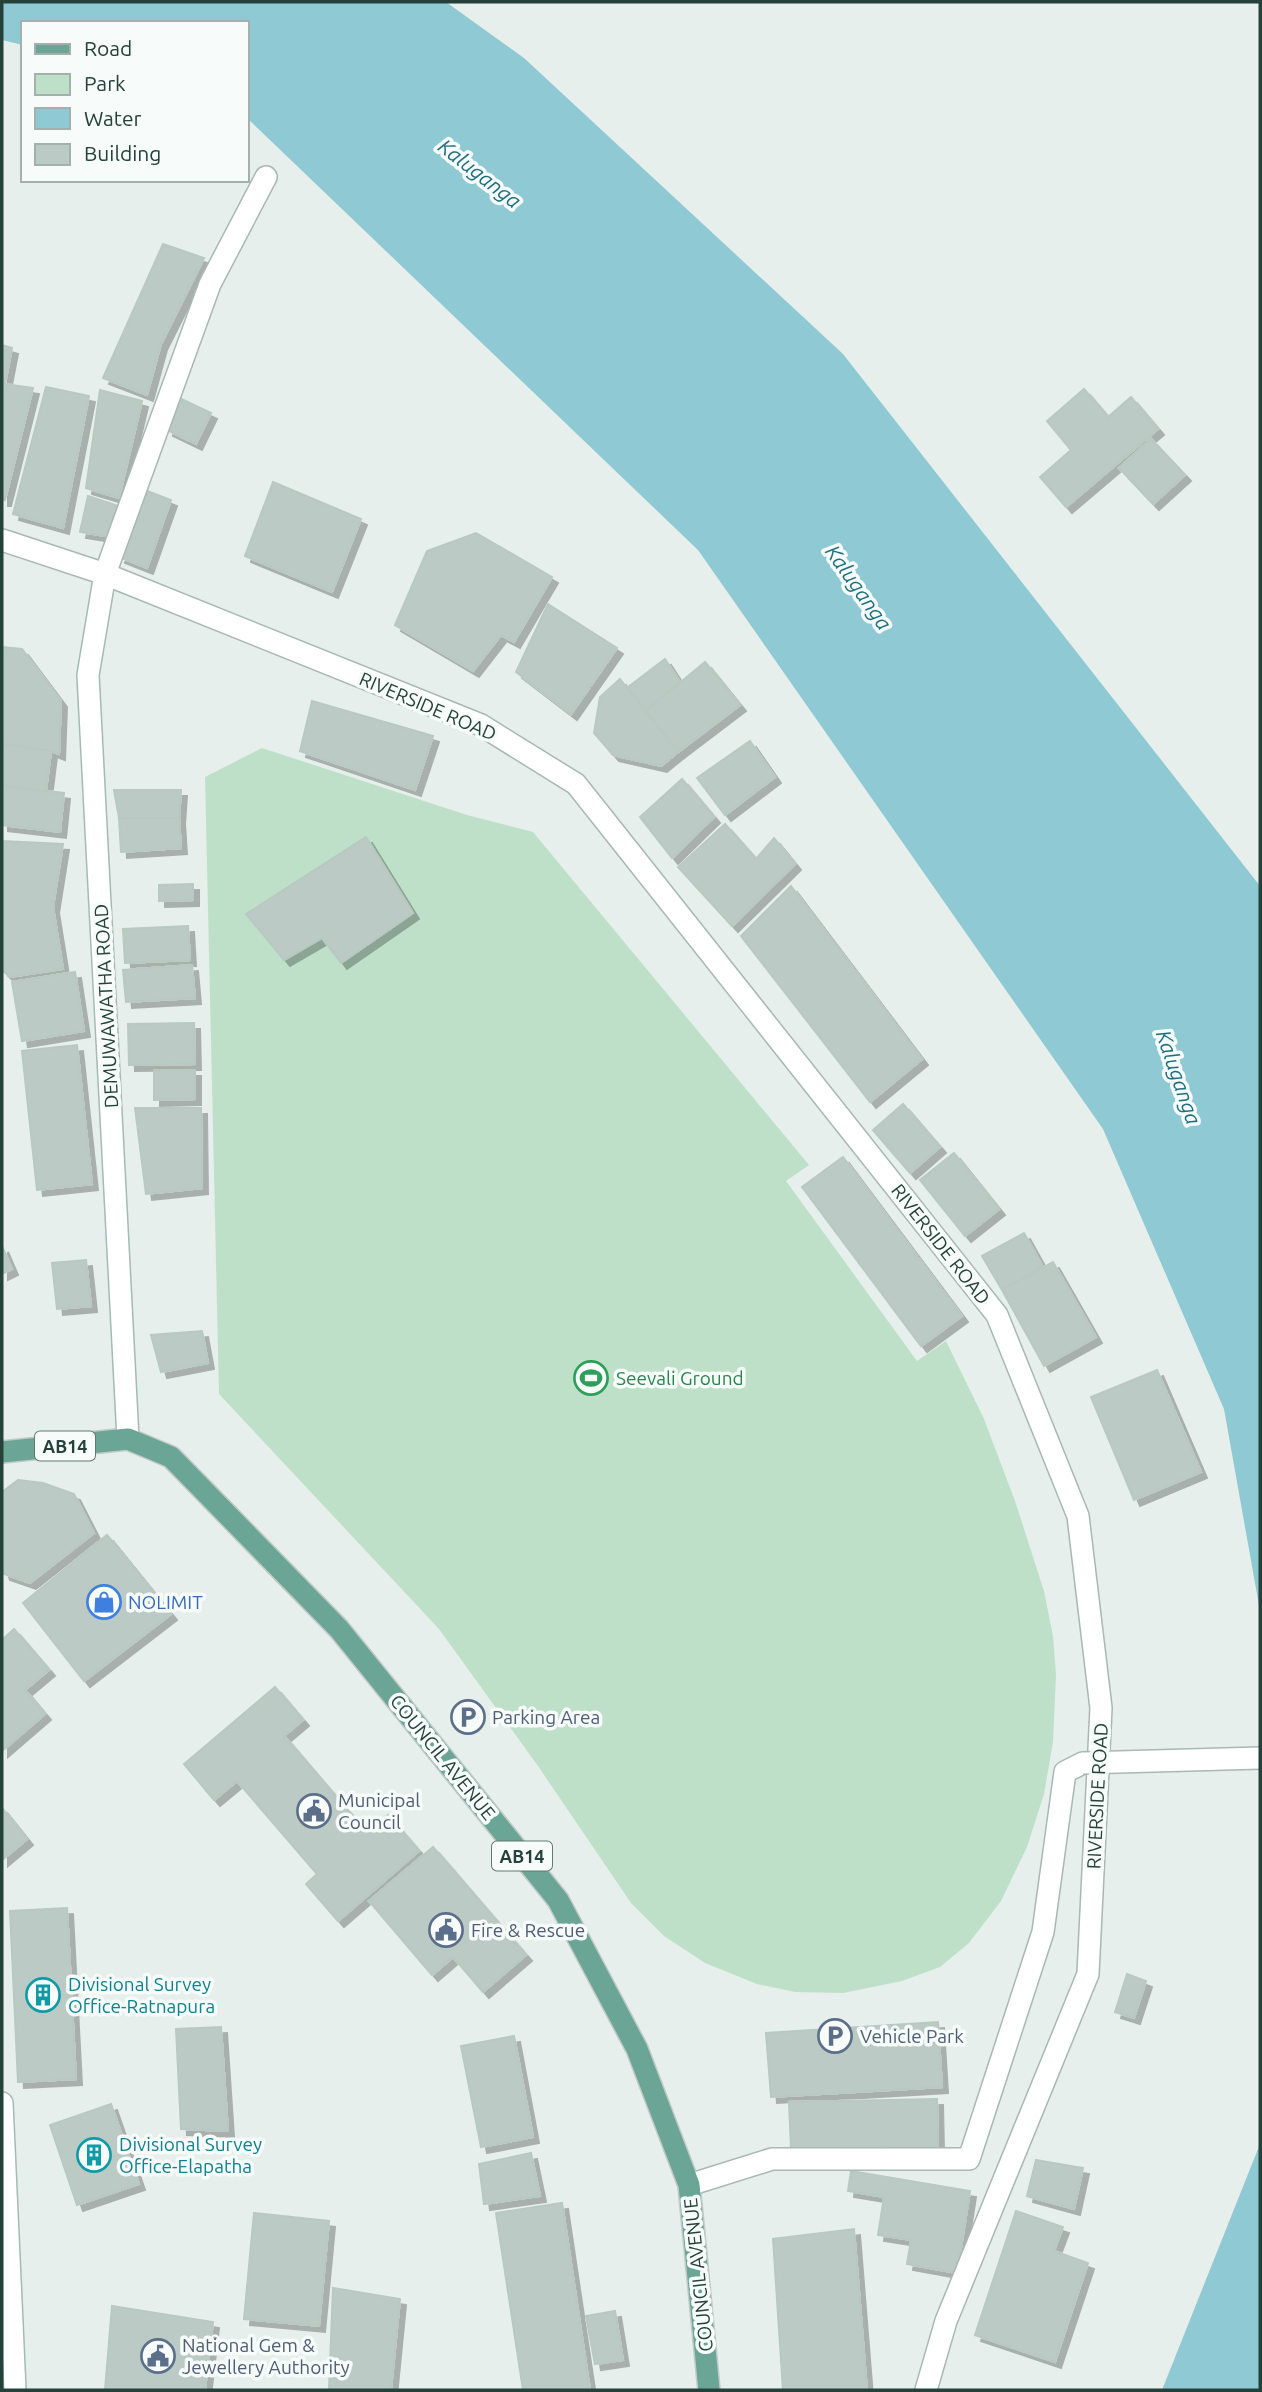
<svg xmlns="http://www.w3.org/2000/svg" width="1262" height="2392" viewBox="0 0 1262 2392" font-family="Ubuntu,sans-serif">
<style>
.green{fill:#bfe0c8}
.water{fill:#8ec9d4}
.building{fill:#bbcac4;stroke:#b8c9c2;stroke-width:2;filter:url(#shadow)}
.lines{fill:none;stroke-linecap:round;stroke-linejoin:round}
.street-casing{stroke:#a8b8b2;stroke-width:24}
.secondary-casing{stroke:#a4bbb3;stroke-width:24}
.primary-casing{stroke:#c2cac8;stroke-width:24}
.street{stroke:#fff;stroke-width:21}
.secondary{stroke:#fff;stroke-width:21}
.primary{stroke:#6aa596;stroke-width:21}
.street-bridge-casing{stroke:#a8b8b2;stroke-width:24;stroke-linecap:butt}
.street-bridge{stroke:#fff;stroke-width:21}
.labels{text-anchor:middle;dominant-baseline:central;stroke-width:7;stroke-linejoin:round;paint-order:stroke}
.shield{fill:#f7fbf9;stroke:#637a73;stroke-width:2}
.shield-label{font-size:18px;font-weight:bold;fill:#24423a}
.street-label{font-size:19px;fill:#24423a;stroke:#f7fbf9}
.leisure-label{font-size:19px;fill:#27864d;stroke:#f7fbf9;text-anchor:start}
.shop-label{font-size:19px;fill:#366cbe;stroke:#f7fbf9;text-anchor:start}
.service-label{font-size:19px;fill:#4e5e75;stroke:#f7fbf9;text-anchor:start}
.culture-label{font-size:19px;fill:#0d838f;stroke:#f7fbf9;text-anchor:start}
.water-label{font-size:21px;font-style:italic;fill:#1c6f80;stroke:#f7fbf9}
</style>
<defs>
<filter id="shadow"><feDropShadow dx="6" dy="6" stdDeviation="0" flood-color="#0004"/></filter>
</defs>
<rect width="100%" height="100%" fill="#e6efeb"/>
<polygon class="green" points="262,748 467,815 533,832 809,1165 786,1181 917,1361 946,1341 984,1419 1015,1501 1044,1591 1053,1636 1056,1675 1053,1742 1044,1794 1027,1847 1001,1901 969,1943 940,1967 902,1981 843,1993 795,1992 757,1984 705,1963 664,1936 631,1903 538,1766 439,1629 219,1394 205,777"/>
<g class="water">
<polygon points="2,2 446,2 524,58 843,354 1260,886 1260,1611 1224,1409 1103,1129 698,550 247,118 247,23 23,23 23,45 2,40"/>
<polygon points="1260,2144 1260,2390 1162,2390"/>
</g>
<g class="building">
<polygon points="163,244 204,258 161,344 147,395 103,378"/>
<polygon points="2,345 12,348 5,384 33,388 5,500 2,500"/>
<polygon points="46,387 89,396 63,528 13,514"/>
<polygon points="1084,389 1108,417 1131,397 1158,429 1066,507 1040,477 1071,450 1047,421"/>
<polygon points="100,390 142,401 119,498 86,488"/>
<polygon points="175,396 211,413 196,444 167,430"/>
<polygon points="1151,439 1185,475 1153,504 1119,468"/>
<polygon points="273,482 361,519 332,592 245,556"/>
<polygon points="142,489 171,500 147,568 119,557"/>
<polygon points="88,496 118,506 112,537 80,532"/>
<polygon points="476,533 552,577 514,642 501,635 473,671 395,625 427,551"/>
<polygon points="548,604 617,648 571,714 516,672"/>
<polygon points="2,647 22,649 61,701 59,754 51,751 2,744"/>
<polygon points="665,659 680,682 646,711 627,688"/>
<polygon points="705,662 740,705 678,752 646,711"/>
<polygon points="620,679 678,752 661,766 613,755 594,733 600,697"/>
<polygon points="312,701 433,736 415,790 300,751"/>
<polygon points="750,741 775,777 725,815 697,778"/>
<polygon points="2,744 51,751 46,791 2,786"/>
<polygon points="682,779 714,817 672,858 640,817"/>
<polygon points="2,786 64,793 60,832 2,825"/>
<polygon points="114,790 181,790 179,818 119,818"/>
<polygon points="119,818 179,818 181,848 121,852"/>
<polygon points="725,824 756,859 774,838 795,864 732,926 678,867"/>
<polygon points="366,837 413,913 341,963 322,938 284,960 246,914"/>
<polygon points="2,841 63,844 53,907 63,969 10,977 2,970"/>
<polygon points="193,884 193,900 159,901 159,885"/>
<polygon points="791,886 922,1059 870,1102 741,936"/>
<polygon points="188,926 190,960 125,963 123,929"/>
<polygon points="192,965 195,998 126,1002 123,970"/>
<polygon points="75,972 84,1031 22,1041 12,982"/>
<polygon points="194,1023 195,1064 129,1065 128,1024"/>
<polygon points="77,1045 92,1184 37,1190 22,1051"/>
<polygon points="154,1070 195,1070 195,1099 154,1100"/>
<polygon points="903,1104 940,1147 910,1173 873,1130"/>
<polygon points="135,1108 201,1108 202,1188 146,1194"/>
<polygon points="954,1153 999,1209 965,1236 920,1180"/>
<polygon points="843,1157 962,1316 921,1346 802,1187"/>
<polygon points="1024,1233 1043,1267 1002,1290 982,1256"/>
<polygon points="2,1246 12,1269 2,1274"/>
<polygon points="86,1260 91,1306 57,1309 52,1263"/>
<polygon points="1053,1262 1096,1337 1044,1366 1002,1290"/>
<polygon points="202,1331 208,1363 161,1372 151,1335"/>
<polygon points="1157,1370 1201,1472 1134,1500 1091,1397"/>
<polygon points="18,1480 43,1483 74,1494 94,1533 30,1583 4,1574 2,1568 2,1492"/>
<polygon points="107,1535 171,1614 84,1681 23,1603"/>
<polygon points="14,1629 49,1670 25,1690 45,1714 2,1751 2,1640"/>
<polygon points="275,1687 303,1720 284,1736 367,1833 388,1815 419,1851 338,1921 306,1884 317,1874 237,1781 214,1800 184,1764"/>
<polygon points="2,1808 27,1839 2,1860"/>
<polygon points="433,1847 526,1955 483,1992 453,1957 432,1975 369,1901"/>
<polygon points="67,1908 76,2079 18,2082 10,1911"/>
<polygon points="1127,1974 1146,1981 1134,2018 1115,2012"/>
<polygon points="938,2022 942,2087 771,2097 766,2033"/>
<polygon points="221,2027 228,2131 181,2129 176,2029"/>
<polygon points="514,2036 533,2137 481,2147 461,2046"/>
<polygon points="937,2099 938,2146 791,2149 789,2102"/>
<polygon points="111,2104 139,2184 77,2205 50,2125"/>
<polygon points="531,2153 540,2196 484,2204 479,2164"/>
<polygon points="1036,2160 1083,2168 1074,2209 1027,2196"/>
<polygon points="851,2171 970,2191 957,2273 907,2264 911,2240 878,2235 884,2197 848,2191"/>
<polygon points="562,2203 590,2390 523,2390 496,2213"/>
<polygon points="1016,2211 1063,2227 1054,2251 1088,2263 1055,2362 975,2335"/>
<polygon points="254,2213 329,2221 319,2326 244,2319"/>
<polygon points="854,2229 867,2390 783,2390 773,2239"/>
<polygon points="333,2288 400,2299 391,2390 329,2390"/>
<polygon points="112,2306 213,2322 205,2390 105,2390"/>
<polygon points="615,2311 623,2360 595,2364 586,2316"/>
</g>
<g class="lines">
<g class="street-casing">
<g id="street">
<polyline points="2,540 105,574 481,725 576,784 997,1315 1078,1516 1101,1708 1088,1974 946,2321 926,2390"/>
<polyline points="105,574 210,284 266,177"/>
<polyline points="689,2185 772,2159 969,2159 1043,1932 1065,1772 1083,1763"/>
</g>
</g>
<g class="secondary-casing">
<g id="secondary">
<polyline points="105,574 88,675 128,1439"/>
<polyline points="2,2103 15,2390"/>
</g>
</g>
<g class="primary-casing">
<polyline id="primary" points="2,1452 128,1439 171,1457 339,1629 558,1900 637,2049 689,2185 709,2390"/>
</g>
<use href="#street" class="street"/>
<use href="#secondary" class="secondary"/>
<use href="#primary" class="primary"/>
<g class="street-bridge-casing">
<polyline id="street-bridge" points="1083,1763 1260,1758"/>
</g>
<use href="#street-bridge" class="street-bridge"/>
</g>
<defs>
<g id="stadium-ring" transform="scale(1.75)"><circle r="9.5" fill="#f7fbf9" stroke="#2e9e5b" stroke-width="1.5"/><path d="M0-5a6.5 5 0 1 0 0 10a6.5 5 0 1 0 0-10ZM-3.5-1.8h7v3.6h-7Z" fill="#2e9e5b"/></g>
<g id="shop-ring" transform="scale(1.75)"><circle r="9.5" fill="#f7fbf9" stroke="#3f7fe0" stroke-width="1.5"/><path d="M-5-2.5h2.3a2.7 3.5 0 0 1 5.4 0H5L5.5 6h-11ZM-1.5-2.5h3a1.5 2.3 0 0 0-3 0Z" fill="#3f7fe0"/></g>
<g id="parking-ring" transform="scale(1.75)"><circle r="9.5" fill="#f7fbf9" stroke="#5c6f8a" stroke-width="1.5"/><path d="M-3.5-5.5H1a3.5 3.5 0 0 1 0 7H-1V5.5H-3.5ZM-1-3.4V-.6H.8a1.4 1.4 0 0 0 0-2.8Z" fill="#5c6f8a"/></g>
<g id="civic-ring" transform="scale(1.75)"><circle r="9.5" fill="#f7fbf9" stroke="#5c6f8a" stroke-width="1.5"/><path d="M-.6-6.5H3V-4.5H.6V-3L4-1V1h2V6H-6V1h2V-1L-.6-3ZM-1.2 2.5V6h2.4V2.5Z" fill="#5c6f8a"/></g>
<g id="building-ring" transform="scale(1.75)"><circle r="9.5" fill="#f7fbf9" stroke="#0f9aa8" stroke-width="1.5"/><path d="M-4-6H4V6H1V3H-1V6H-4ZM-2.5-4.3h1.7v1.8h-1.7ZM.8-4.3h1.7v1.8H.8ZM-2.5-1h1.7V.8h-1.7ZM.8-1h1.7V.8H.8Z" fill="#0f9aa8"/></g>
</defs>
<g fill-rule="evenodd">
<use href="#stadium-ring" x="591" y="1378"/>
<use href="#shop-ring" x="104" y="1602"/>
<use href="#parking-ring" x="468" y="1717"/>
<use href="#civic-ring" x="314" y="1811"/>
<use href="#civic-ring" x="446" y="1930"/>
<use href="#building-ring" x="43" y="1995"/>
<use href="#parking-ring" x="835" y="2036"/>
<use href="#building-ring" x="94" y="2155"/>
<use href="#civic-ring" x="158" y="2356"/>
</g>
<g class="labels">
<g class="shield">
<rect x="35" y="1431.5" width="60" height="29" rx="5"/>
<rect x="492" y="1841.5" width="60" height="29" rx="5"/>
</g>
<g class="shield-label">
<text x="65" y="1446">AB14</text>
<text x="522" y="1856">AB14</text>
</g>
<g class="street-label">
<text transform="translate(428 706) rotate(23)">RIVERSIDE ROAD</text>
<text transform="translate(106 1006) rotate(-93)">DEMUWAWATHA ROAD</text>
<text transform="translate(941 1244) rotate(52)">RIVERSIDE ROAD</text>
<text transform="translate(443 1757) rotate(51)">COUNCIL AVENUE</text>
<text transform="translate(1097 1796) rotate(-87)">RIVERSIDE ROAD</text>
<text transform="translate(698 2275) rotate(-96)">COUNCIL AVENUE</text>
</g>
<g class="leisure-label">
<text x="616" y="1378">Seevali Ground</text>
</g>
<g class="shop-label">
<text x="128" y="1602">NOLIMIT</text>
</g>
<g class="service-label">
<text x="492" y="1717">Parking Area</text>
<text x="338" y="1800">Municipal<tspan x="338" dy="22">Council</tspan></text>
<text x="471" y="1930">Fire &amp; Rescue</text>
<text x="860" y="2036">Vehicle Park</text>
<text x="182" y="2345">National Gem &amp;<tspan x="182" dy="22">Jewellery Authority</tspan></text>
</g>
<g class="culture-label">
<text x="68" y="1984">Divisional Survey<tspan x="68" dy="22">Office-Ratnapura</tspan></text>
<text x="119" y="2144">Divisional Survey<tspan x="119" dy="22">Office-Elapatha</tspan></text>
</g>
<g class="water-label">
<text transform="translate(480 173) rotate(38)">Kaluganga</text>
<text transform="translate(859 587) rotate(55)">Kaluganga</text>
<text transform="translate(1179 1077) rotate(71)">Kaluganga</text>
</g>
</g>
<rect width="1262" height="2392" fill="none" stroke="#24423a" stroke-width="7"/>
<rect x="21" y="21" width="228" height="161" fill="#f7fbf9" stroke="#a3b1ad" stroke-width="2"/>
<rect x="35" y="44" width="35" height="10" fill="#6aa596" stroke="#a3b1ad" stroke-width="2"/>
<text x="84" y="56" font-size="21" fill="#24423a">Road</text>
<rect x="35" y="74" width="35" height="21" fill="#bfe0c8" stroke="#a3b1ad" stroke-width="2"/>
<text x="84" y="91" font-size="21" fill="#24423a">Park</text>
<rect x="35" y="108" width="35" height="21" fill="#8ec9d4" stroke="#a3b1ad" stroke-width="2"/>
<text x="84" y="126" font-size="21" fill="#24423a">Water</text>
<rect x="35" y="144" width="35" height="21" fill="#bbcac4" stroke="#a3b1ad" stroke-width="2"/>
<text x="84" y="161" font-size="21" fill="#24423a">Building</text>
</svg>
